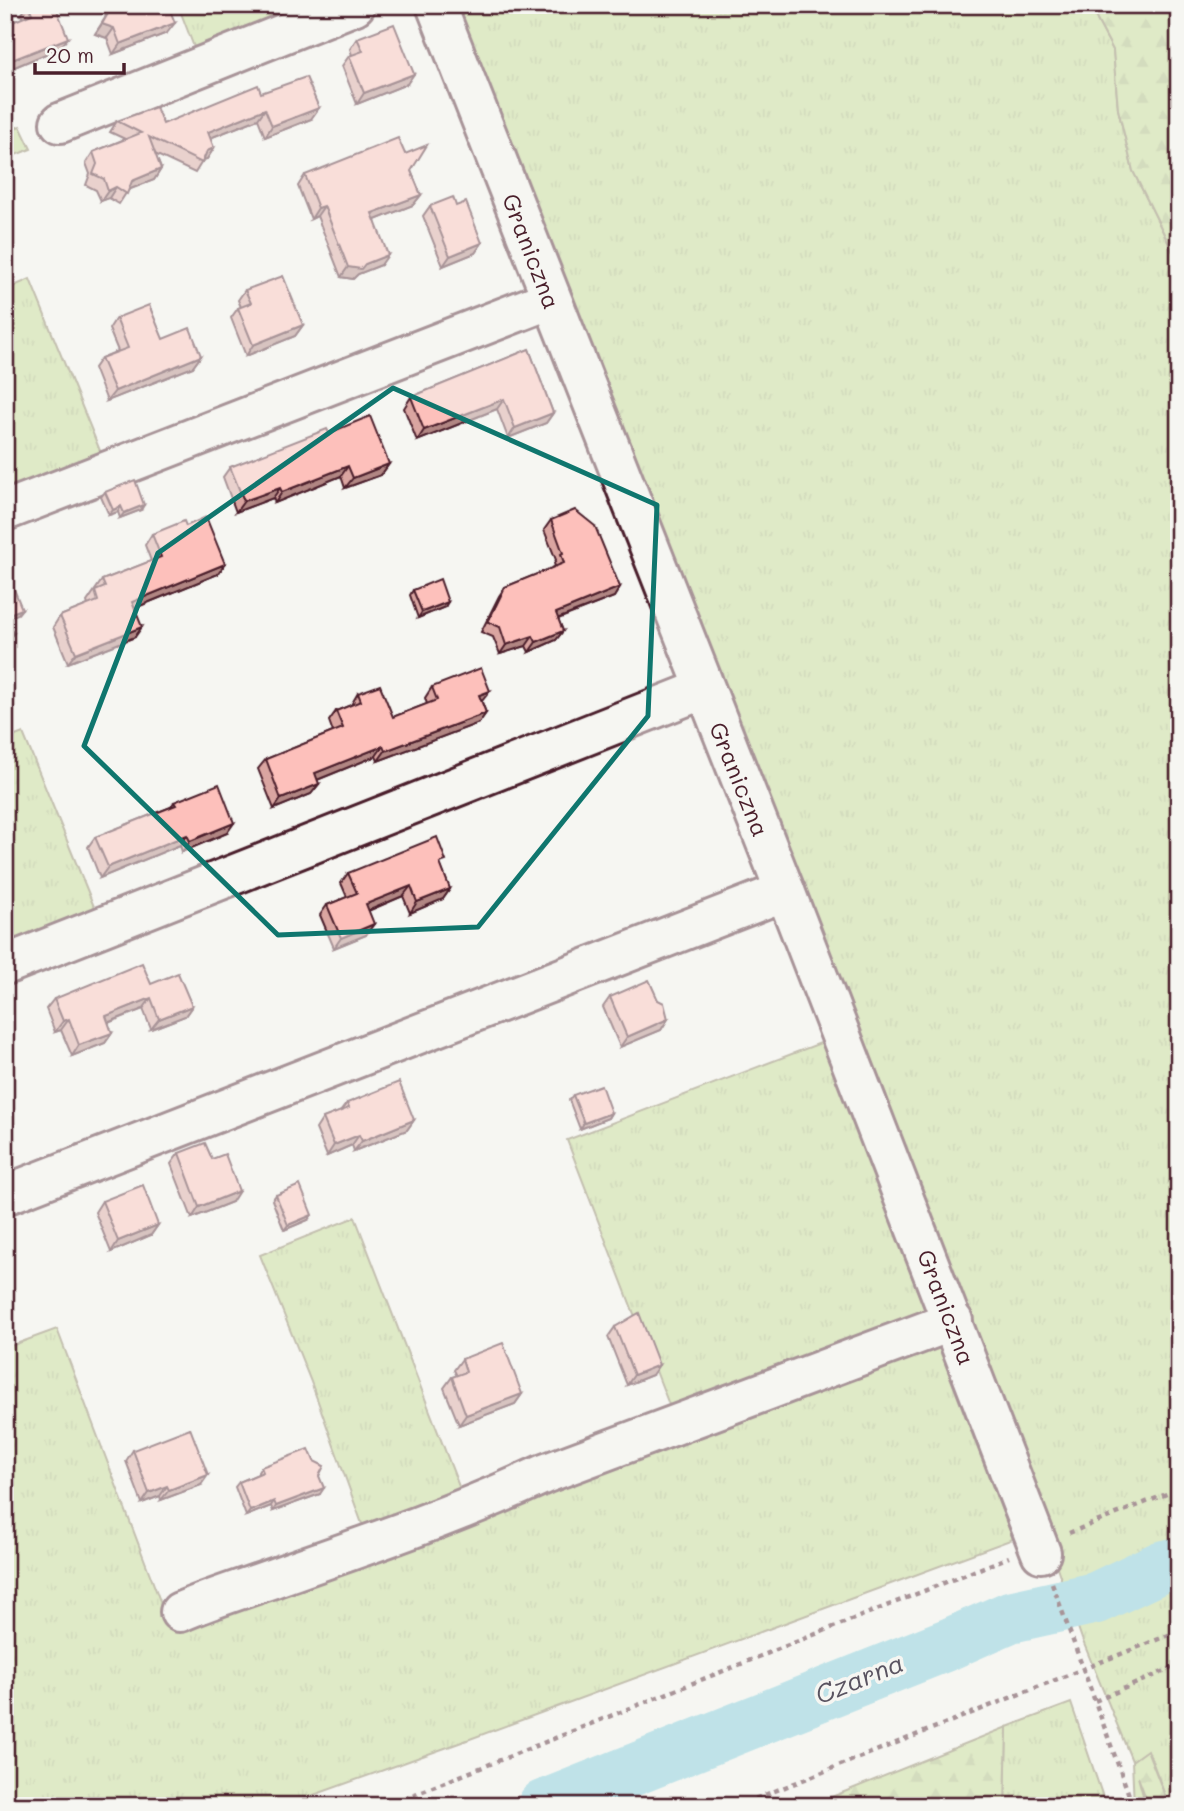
<svg xmlns="http://www.w3.org/2000/svg" width="1184" height="1811" viewBox="0 0 1184 1811" font-family="Mali,sans-serif">
<style>
.grass{fill:url(#grass-tufts);stroke:#867d5e;stroke-width:2}
.forest{fill:url(#forest-firs);stroke:#867d5e;stroke-width:2}
.lines{fill:none;stroke-linecap:round;stroke-linejoin:round}
.river{stroke:#7dcbdb;stroke-width:52}
.minor-casing{stroke:#4a1f2b;stroke-width:44}
.path{stroke:#4a1f2b;stroke-width:4.5;stroke-dasharray:5 5;stroke-linecap:butt}
.minor{stroke:#f6f6f2;stroke-width:38}
.wall{fill:#daa5a1;stroke:#4a1f2b;stroke-width:2}
.shaded-wall{fill:#b18683;stroke:#4a1f2b;stroke-width:2}
.building{fill:#fdc0bb;stroke:#4a1f2b;stroke-width:2}
.marked{fill:none;stroke:#0f766e;stroke-width:5;stroke-linejoin:round}
.labels{text-anchor:middle;dominant-baseline:central;stroke-width:7;stroke-linejoin:round;paint-order:stroke}
.street-label{font-size:24px;fill:#4a1f2b;stroke:#f6f6f2}
.water-label{font-size:26px;font-style:italic;fill:#595360;stroke:#f6f6f2}
</style>
<defs>
<pattern id="grass-tufts" width="24" height="20" patternUnits="userSpaceOnUse" patternTransform="scale(1.75)"><rect width="24" height="20" fill="#c3db92"/><path d="M3 7l-1-3M5 7V3M7 7l1-3M15 17l-1-3M17 17v-4M19 17l1-3" fill="none" stroke="#a9bc7e"/></pattern>
<pattern id="forest-firs" width="22" height="20" patternUnits="userSpaceOnUse" patternTransform="scale(1.75)"><rect width="22" height="20" fill="#c3db92"/><path d="M5 1l3.5 6h-7zM16 11l3.5 6h-7z" fill="#a9bc7e"/></pattern>
</defs>
<rect width="100%" height="100%" fill="#f6f6f2"/>
<filter id="ink" filterUnits="userSpaceOnUse"><feTurbulence type="fractalNoise" baseFrequency=".0143" numOctaves="2"/><feDisplacementMap in="SourceGraphic" scale="14" xChannelSelector="R" yChannelSelector="G"/><feConvolveMatrix kernelMatrix="1 2 1 2 8 2 1 2 1" color-interpolation-filters="sRGB"/></filter>
<g filter="url(#ink)">
<g class="grass">
<polygon points="178,5 322,5 197,55"/>
<polygon points="455,5 1092,5 1097,20 1113,50 1118,109 1133,171 1173,252 1179,270 1179,1806 1169,1806 1148,1750 1132,1761 1082,1639 1051,1550"/>
<polygon points="20,126 31,149 5,159 5,132"/>
<polygon points="5,270 12,287 30,279 105,463 5,501"/>
<polygon points="23,733 97,914 5,952 5,740"/>
<polygon points="823,1042 926,1313 673,1415 567,1140"/>
<polygon points="355,1217 463,1497 366,1535 311,1382 260,1255"/>
<polygon points="57,1329 171,1630 380,1555 935,1338 1013,1539 459,1743 283,1806 5,1806 5,1348"/>
<polygon points="1071,1703 1106,1806 1005,1806 1007,1727"/>
</g>
<g class="forest">
<polygon points="1092,5 1179,5 1179,270 1173,252 1133,171 1118,109 1113,50 1097,20"/>
<polygon points="1007,1727 1005,1806 809,1806"/>
<polygon points="1147,1750 1169,1806 1149,1806 1138,1777 1146,1806 1134,1806 1132,1761"/>
</g>
<g class="lines">
<polyline class="river" points="543,1806 949,1644 1010,1617 1096,1598 1161,1567 1179,1563"/>
<g class="minor-casing">
<g id="minor">
<polyline points="436,5 785,891 1041,1553"/>
<polyline points="60,123 355,5"/>
<polyline points="5,511 551,299"/>
<polyline points="5,965 704,689"/>
<polyline points="5,1195 785,891"/>
<path d="M180,1612C217,1596 253,1586 290,1572C376,1542 462,1512 544,1474L953,1321"/>
</g>
</g>
<g class="path">
<polyline points="1069,1533 1179,1489"/>
<polyline points="1052,1583 1133,1806"/>
<polyline points="1095,1701 1179,1665"/>
<polyline points="385,1806 1009,1557"/>
<polyline points="737,1806 1179,1631"/>
</g>
<use href="#minor" class="minor"/>
</g>
<g class="wall">
<polygon points="28,5 55,5 60,48 5,71 5,25 23,18 21,15"/>
<polygon points="108,5 168,5 167,33 113,54 107,38 95,34 105,18"/>
<polygon points="357,38 407,84 357,104 342,66 349,56 352,55 350,49"/>
<polygon points="261,93 311,119 265,137 258,119 210,138 214,148 207,159 203,160 195,173 155,154 161,169 154,180 128,190 119,204 109,198 101,201 96,190 86,185 90,174 86,163 93,152 125,139 110,132 117,121 163,124"/>
<polygon points="411,171 421,195 413,205 375,220 381,265 358,274 353,279 341,277 317,216 311,219 298,186 305,175"/>
<polygon points="430,206 456,206 482,243 475,253 443,266 423,216"/>
<polygon points="245,290 303,325 295,336 246,356 231,318 238,308 241,307 238,300"/>
<polygon points="116,318 163,339 201,356 193,367 107,401 94,368 101,358 118,351 109,329"/>
<polygon points="529,349 553,413 546,423 508,438 497,409 417,441 404,408 411,397"/>
<polygon points="329,433 389,464 381,475 345,488 341,476 275,503 273,498 236,512 223,477 230,467"/>
<polygon points="105,492 141,510 120,518 118,512 109,515 101,497"/>
<polygon points="551,520 620,587 614,597 558,619 563,631 556,640 529,652 526,646 500,654 493,637 481,632 499,596 505,587 555,567 554,563 556,560 544,530"/>
<polygon points="186,526 225,564 218,574 135,608 135,637 68,663 53,627 60,616 88,605 87,602 102,580 151,561 145,545 152,534"/>
<polygon points="413,590 445,607 418,618 410,595"/>
<polygon points="432,687 482,702 486,713 479,723 378,761 376,756 317,780 319,784 311,794 274,809 258,769 266,759 333,732 329,721 336,711 351,705 358,693 393,717 427,704 425,698"/>
<polygon points="174,802 227,833 182,852 180,845 100,878 88,847 95,837 171,807"/>
<polygon points="441,867 450,889 443,899 410,913 403,896 368,911 366,935 334,948 320,915 327,905 347,897 341,883 348,873"/>
<polygon points="151,984 192,1006 185,1016 151,1029 143,1009 108,1023 112,1033 105,1043 72,1056 61,1030 55,1032 46,1009 54,999"/>
<polygon points="610,997 658,1000 668,1019 661,1030 620,1047 603,1007"/>
<polygon points="573,1095 611,1113 608,1118 580,1129 569,1100"/>
<polygon points="347,1103 414,1120 407,1130 354,1151 352,1145 327,1156 316,1129 323,1118 340,1112"/>
<polygon points="179,1153 212,1159 232,1202 192,1218 171,1164"/>
<polygon points="276,1195 308,1220 284,1230 272,1200"/>
<polygon points="102,1201 158,1225 151,1235 111,1252 95,1212"/>
<polygon points="615,1327 652,1375 627,1385 608,1337"/>
<polygon points="462,1359 522,1394 515,1404 459,1425 444,1388 452,1377 457,1376 454,1370"/>
<polygon points="133,1450 201,1485 161,1500 160,1496 142,1503 126,1461"/>
<polygon points="261,1467 319,1476 320,1494 273,1511 271,1506 246,1516 235,1487 239,1482 258,1474 258,1472"/>
</g>
<g class="shaded-wall">
<polygon points="175,23 167,33 113,54 120,44"/>
<polygon points="102,24 114,28 107,38 95,34"/>
<polygon points="68,38 60,48 5,71 12,60"/>
<polygon points="414,74 407,84 357,104 364,93"/>
<polygon points="319,108 311,119 265,137 272,126"/>
<polygon points="265,109 258,119 200,142 208,132"/>
<polygon points="214,148 207,159 199,161 207,151"/>
<polygon points="161,169 154,180 125,191 132,181"/>
<polygon points="116,187 109,198 101,201 108,191"/>
<polygon points="421,195 413,205 365,224 372,213"/>
<polygon points="324,206 317,216 311,219 318,208"/>
<polygon points="482,243 475,253 443,266 450,256"/>
<polygon points="388,255 381,265 358,274 353,279 341,277 348,267 365,264"/>
<polygon points="303,325 295,336 246,356 253,345"/>
<polygon points="201,356 193,367 107,401 115,391"/>
<polygon points="504,399 497,409 417,441 424,430"/>
<polygon points="553,413 546,423 508,438 515,428"/>
<polygon points="389,464 381,475 345,488 353,478"/>
<polygon points="348,466 341,476 275,503 282,492"/>
<polygon points="280,488 273,498 236,512 244,501"/>
<polygon points="144,505 141,510 120,518 124,513"/>
<polygon points="121,506 118,512 109,515 113,510"/>
<polygon points="225,564 218,574 125,612 132,602"/>
<polygon points="620,587 614,597 549,622 556,613"/>
<polygon points="448,602 445,607 418,618 422,612"/>
<polygon points="22,609 18,614 5,619 6,615"/>
<polygon points="142,627 135,637 68,663 76,653"/>
<polygon points="563,631 556,640 529,652 536,642"/>
<polygon points="13,634 9,639 5,641 5,637"/>
<polygon points="533,636 526,646 500,654 506,645"/>
<polygon points="490,691 482,701 472,706 479,695"/>
<polygon points="486,713 479,723 378,761 385,751"/>
<polygon points="383,746 376,756 307,784 315,773"/>
<polygon points="319,784 311,794 274,809 281,799"/>
<polygon points="234,823 227,833 182,852 190,841"/>
<polygon points="187,835 180,845 100,878 108,867"/>
<polygon points="411,886 403,896 358,915 366,904"/>
<polygon points="450,889 443,899 410,913 417,902"/>
<polygon points="374,924 366,935 334,948 341,938"/>
<polygon points="151,998 143,1009 99,1026 106,1016"/>
<polygon points="192,1006 185,1016 151,1029 159,1019"/>
<polygon points="69,1019 61,1030 55,1032 63,1021"/>
<polygon points="668,1019 661,1030 620,1047 627,1037"/>
<polygon points="112,1033 105,1043 72,1056 79,1045"/>
<polygon points="611,1113 608,1118 580,1129 584,1123"/>
<polygon points="414,1120 407,1130 354,1151 362,1141"/>
<polygon points="359,1135 352,1145 327,1156 334,1145"/>
<polygon points="239,1191 232,1202 192,1218 199,1207"/>
<polygon points="312,1215 308,1220 284,1230 288,1225"/>
<polygon points="158,1225 151,1235 111,1252 118,1241"/>
<polygon points="659,1365 652,1375 627,1385 634,1375"/>
<polygon points="522,1394 515,1404 459,1425 466,1415"/>
<polygon points="208,1475 201,1485 161,1500 169,1490"/>
<polygon points="167,1486 160,1496 142,1503 149,1493"/>
<polygon points="324,1488 320,1494 273,1511 276,1506"/>
<polygon points="274,1501 271,1506 246,1516 250,1511"/>
</g>
<g class="building">
<polygon points="29,5 55,5 68,38 12,60 5,43 5,25 32,14"/>
<polygon points="113,5 168,5 175,23 120,44 114,28 102,24"/>
<polygon points="394,24 414,74 364,93 349,56 363,51 357,38"/>
<polygon points="306,77 319,108 272,126 265,109 208,132 214,148 207,151 202,163 149,137 161,169 132,181 127,194 116,187 108,191 104,179 93,174 97,164 93,152 141,133 117,121 156,107 163,124 258,85 261,93"/>
<polygon points="398,138 405,154 427,145 411,171 421,195 372,213 388,255 365,264 361,269 348,267 324,206 318,208 305,175"/>
<polygon points="453,197 456,206 466,202 482,243 450,256 430,206"/>
<polygon points="283,276 303,325 253,345 238,308 251,303 245,290"/>
<polygon points="149,305 163,339 190,328 201,356 115,391 101,358 128,348 116,318"/>
<polygon points="529,349 553,413 515,428 504,399 424,430 411,397"/>
<polygon points="370,416 389,464 353,478 348,466 282,492 280,488 244,501 230,467 327,429 329,433"/>
<polygon points="135,480 144,505 124,513 121,506 113,510 105,492"/>
<polygon points="575,510 595,526 620,587 556,613 563,631 536,642 533,636 506,645 500,627 488,622 505,587 564,563 561,554 563,553 551,520"/>
<polygon points="206,517 225,564 132,602 142,627 76,653 60,616 98,601 95,591 105,587 102,580 161,557 152,534 184,521 186,526"/>
<polygon points="5,567 22,609 6,615 13,634 5,637"/>
<polygon points="440,579 448,602 422,612 413,590"/>
<polygon points="481,668 490,691 479,695 486,713 385,751 383,746 315,773 319,784 281,799 266,759 343,728 336,711 361,701 358,693 380,685 393,717 437,700 432,687"/>
<polygon points="219,784 234,823 190,841 187,835 108,867 95,837 176,805 174,802"/>
<polygon points="437,837 446,861 440,863 450,889 417,902 411,886 366,904 374,924 341,938 327,905 357,893 348,873"/>
<polygon points="142,963 151,984 178,973 192,1006 159,1019 151,998 106,1016 112,1033 79,1045 69,1019 63,1021 54,999"/>
<polygon points="649,980 658,1000 664,1003 668,1019 627,1037 610,997"/>
<polygon points="399,1082 414,1120 362,1141 359,1135 334,1145 323,1118 349,1108 347,1103"/>
<polygon points="601,1085 611,1113 584,1123 573,1095"/>
<polygon points="205,1143 212,1159 225,1154 239,1191 199,1207 179,1153"/>
<polygon points="143,1185 158,1225 118,1241 102,1201"/>
<polygon points="300,1185 312,1215 288,1225 276,1195"/>
<polygon points="639,1313 659,1365 634,1375 615,1327"/>
<polygon points="503,1343 522,1394 466,1415 452,1377 466,1372 462,1359"/>
<polygon points="190,1428 208,1475 169,1490 167,1486 149,1493 133,1450"/>
<polygon points="309,1449 314,1461 324,1466 319,1476 324,1488 276,1506 274,1501 250,1511 239,1482 263,1472 261,1467"/>
</g>
</g>
<path d="M0 0H1184V1811H0ZM393,388L657,505L648,716L478,927L278,935L84,746L158,553Z" fill="#f6f6f2" fill-opacity=".55" fill-rule="evenodd"/>
<path class="marked" d="M393,388L657,505L648,716L478,927L278,935L84,746L158,553Z"/>
<g class="labels">
<g class="street-label">
<text transform="translate(532 251) rotate(69)">Graniczna</text>
<text transform="translate(740 779) rotate(68)">Graniczna</text>
<text transform="translate(947 1307) rotate(69)">Graniczna</text>
</g>
<g class="water-label">
<text transform="translate(859 1678) rotate(-22)">Czarna</text>
</g>
</g>
<rect width="1184" height="1811" fill="none" stroke="#f6f6f2" stroke-width="28"/>
<rect x="14" y="14" width="1156" height="1783" fill="none" stroke="#4a1f2b" stroke-width="2.5" filter="url(#ink)"/>
<path d="M35 63v10h89v-10" fill="none" stroke="#4a1f2b" stroke-width="3.5"/>
<text x="46" y="63" font-size="21" fill="#4a1f2b" stroke="#f6f6f2" stroke-width="5" paint-order="stroke">20 m</text>
</svg>
